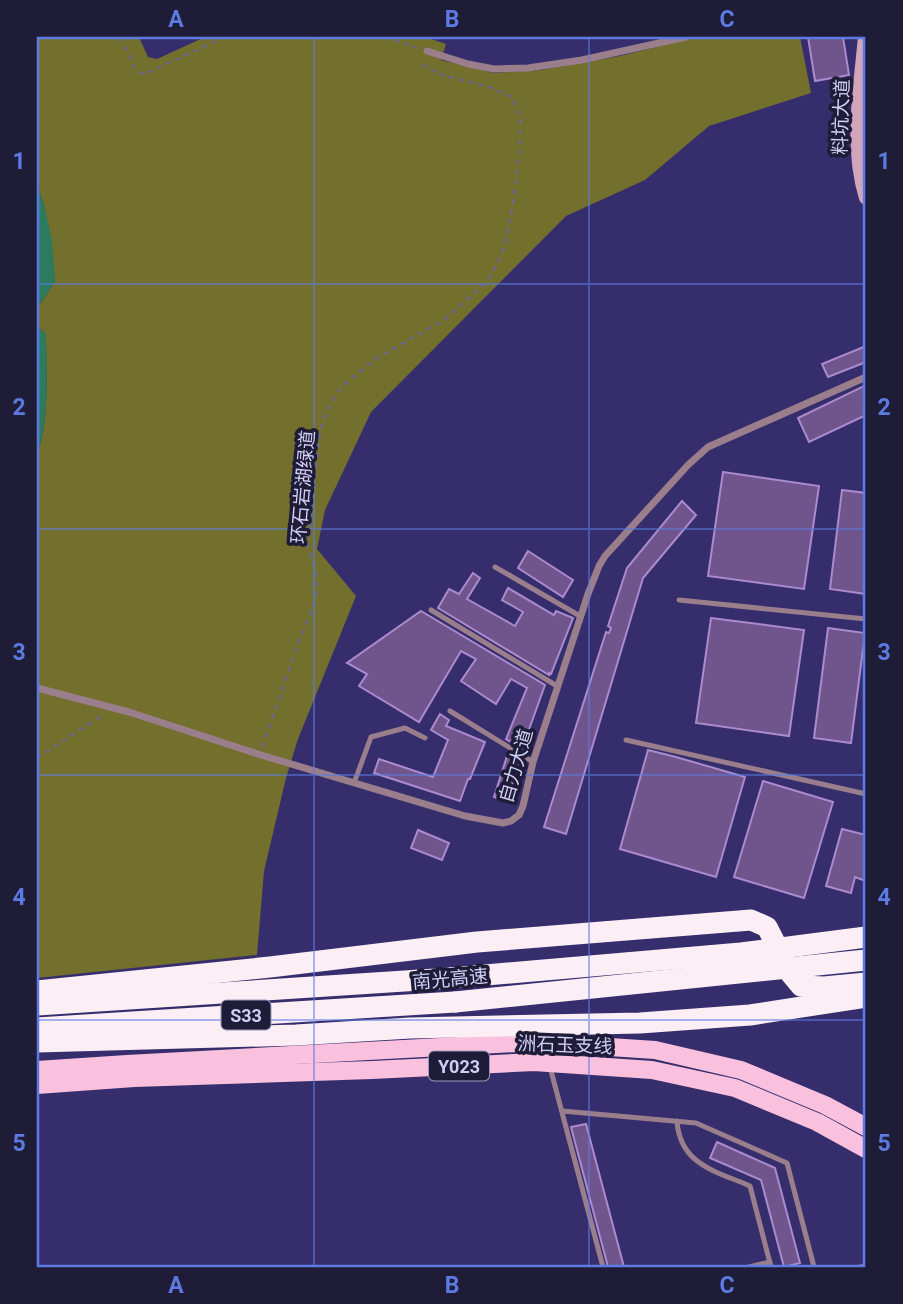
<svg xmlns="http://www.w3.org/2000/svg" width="903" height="1304" viewBox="0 0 903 1304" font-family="Roboto,'Noto Sans SC',sans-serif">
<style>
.forest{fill:#736f2c}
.water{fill:#2d7b5f}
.building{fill:#6f558b;stroke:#ab8acf;stroke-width:2}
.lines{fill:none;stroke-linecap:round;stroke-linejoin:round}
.path{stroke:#6d679d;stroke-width:2;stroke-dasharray:5 5;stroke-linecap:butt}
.lane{stroke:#9a7e8c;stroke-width:5}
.street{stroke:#9a7e8c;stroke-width:7}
.secondary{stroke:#d0a4bb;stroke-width:14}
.primary{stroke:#fac1df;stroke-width:18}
.highway{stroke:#fceef5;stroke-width:21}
.highway-bridge{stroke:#fceef5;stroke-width:21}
.grid{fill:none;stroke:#5b7be2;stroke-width:2;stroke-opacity:0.55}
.labels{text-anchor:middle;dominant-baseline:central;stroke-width:7;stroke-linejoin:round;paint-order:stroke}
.shield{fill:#1f1c38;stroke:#9a99bc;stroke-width:2}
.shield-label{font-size:18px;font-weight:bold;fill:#cfcff5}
.street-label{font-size:19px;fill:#cfcff5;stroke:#1f1c38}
.neatline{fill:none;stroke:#5b7be2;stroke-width:2.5}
.grid-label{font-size:23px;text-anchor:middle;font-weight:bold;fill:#5b7be2}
</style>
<rect width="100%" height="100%" fill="#362e6c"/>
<path class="forest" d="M37,37H139L148,57L157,59L205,37H425L446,44L441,60L494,73L541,70L620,56L698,37H800L811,93L709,126L645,180L566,216L371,412L325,510L317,549L356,596L298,739L286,778L264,871L257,955L37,978V455C50,419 46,372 46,334L37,326V303H41L55,281L44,205L39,190L37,189Z"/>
<g class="water">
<polygon points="37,189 39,190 44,205 52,240 55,281 41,303 37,303"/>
<path d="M37,326L46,334C46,372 50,419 37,455Z"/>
</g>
<g class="building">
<polygon points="808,37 843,37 849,75 815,81"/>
<polygon points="866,346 866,362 828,377 822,364"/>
<polygon points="866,385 866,415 809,442 798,418"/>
<polygon points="723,472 819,486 804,589 708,576"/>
<polygon points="842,490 866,493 866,594 830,589"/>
<polygon points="682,501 696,515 643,578 566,834 544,827 606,632 609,633 611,628 608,626 627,568"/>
<polygon points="528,551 573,580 563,597 518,568"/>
<polygon points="473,573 480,578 467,599 515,626 523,612 502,600 508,588 554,615 556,611 573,618 551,674 549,673 549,675 438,608 449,589 459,594"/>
<polygon points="421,611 545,685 522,749 506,739 527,688 511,679 496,704 461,681 476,659 461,651 419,722 359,686 367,674 347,663"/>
<polygon points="711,618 804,630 789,736 696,723"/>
<polygon points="828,628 865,633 851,743 814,738"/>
<polygon points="440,714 449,720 446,726 485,742 470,779 468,779 460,801 374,773 379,759 433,777 448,740 431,730"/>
<polygon points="648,750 676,757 745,777 716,877 620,849"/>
<polygon points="508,753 520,762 507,802 494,797"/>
<polygon points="763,781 833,802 804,898 734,877"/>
<polygon points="842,829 866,835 866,881 855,877 851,893 826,886"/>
<polygon points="418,830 449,843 442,860 411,848"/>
<polygon points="586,1124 624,1267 608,1267 571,1127"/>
<polygon points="717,1142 775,1168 800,1263 784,1267 761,1180 710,1158"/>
</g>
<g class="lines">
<g class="path">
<polyline points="120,37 134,67 140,73 145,74 225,37"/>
<polyline points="385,37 417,48"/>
<polyline points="262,747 295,652 313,607 317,590 316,574 308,547 320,432 326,412 341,387 375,359 444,320 487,282 496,266 503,251 511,216 519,155 521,119 512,97 489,87 439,74 423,65 425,60"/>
<polyline points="37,758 104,714"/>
</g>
<g class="lane">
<polyline points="495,567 580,616"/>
<polyline points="679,600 866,619"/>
<polyline points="431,610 557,686"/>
<polyline points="450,711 533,762"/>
<polyline points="626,740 866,794"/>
<polyline points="354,783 371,737 405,728 425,738"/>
<polyline points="550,1067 603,1267"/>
<polyline points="562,1111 696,1123 787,1163 814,1267"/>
<path d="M677,1121C680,1165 716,1171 750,1186L771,1267"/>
<polyline points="749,1267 770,1262"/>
<polyline points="860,1267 866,1266"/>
</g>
<g class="street">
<polyline points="427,51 468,64 494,69 528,68 582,60 686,37"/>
<polyline points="37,688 129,712 261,755 465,816 503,823 511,821 519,815 523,806 533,762 588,594 599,566 605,556 688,465 708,447 866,377"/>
</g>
<path class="secondary" d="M865,37C860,91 850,146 866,198"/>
<g class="primary">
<polyline points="37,1070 127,1064 534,1042 655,1050 741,1070 825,1105 866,1127"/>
<polyline points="37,1085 134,1078 372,1070 534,1062 652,1070 735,1088 817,1122 866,1149"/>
</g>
<g class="highway">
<polyline points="37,991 270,967 477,942 751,920 767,927 791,974 801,986 824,987 866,983"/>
<polyline points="37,1005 451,978"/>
<polyline points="37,1028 455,1002"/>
<polyline points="37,1042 296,1035 410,1028 640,1023 750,1015 866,997"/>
</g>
<g class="highway-bridge">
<polyline points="451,978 741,953 866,937"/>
<polyline points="455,1002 866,960"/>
</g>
</g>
<path class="grid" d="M314,37V1267M589,37V1267M37,284H866M37,529H866M37,775H866M37,1020H866"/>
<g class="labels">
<g class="shield">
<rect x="221.5" y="1000.5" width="49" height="29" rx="5"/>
<rect x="429" y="1051.5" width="60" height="29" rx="5"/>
</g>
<g class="shield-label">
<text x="246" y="1015">S33</text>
<text x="459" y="1066">Y023</text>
</g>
<g class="street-label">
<text transform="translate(841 117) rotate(-88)">料坑大道</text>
<text transform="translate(303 487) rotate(-85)">环石岩湖绿道</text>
<text transform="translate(516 766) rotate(-74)">自力大道</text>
<text transform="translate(450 979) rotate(-5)">南光高速</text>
<text transform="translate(565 1045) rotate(2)">洲石玉支线</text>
</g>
</g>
<rect width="903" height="1304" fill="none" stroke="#1f1c38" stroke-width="77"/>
<rect x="38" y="38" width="826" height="1228" class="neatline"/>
<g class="grid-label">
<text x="176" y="27">A</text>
<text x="452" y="27">B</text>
<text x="727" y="27">C</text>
<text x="19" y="169">1</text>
<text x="884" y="169">1</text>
<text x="19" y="415">2</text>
<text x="884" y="415">2</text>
<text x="19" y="660">3</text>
<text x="884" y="660">3</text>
<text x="19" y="905">4</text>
<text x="884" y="905">4</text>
<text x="19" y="1151">5</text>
<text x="884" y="1151">5</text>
<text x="176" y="1293">A</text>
<text x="452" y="1293">B</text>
<text x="727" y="1293">C</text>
</g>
</svg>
